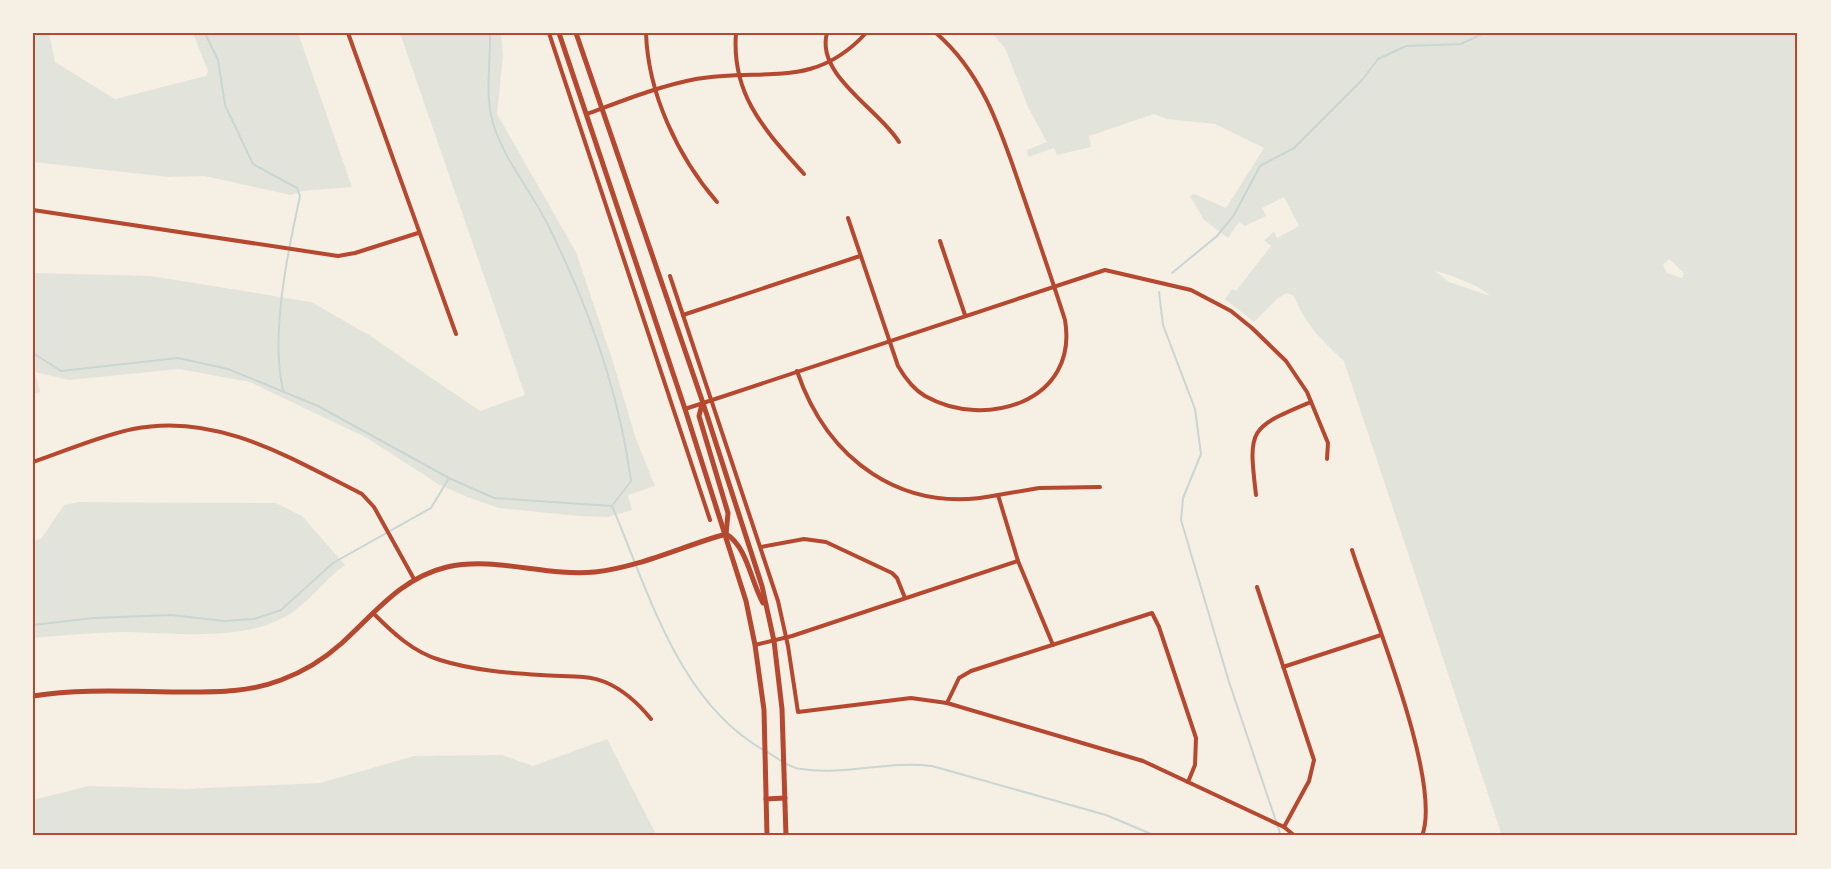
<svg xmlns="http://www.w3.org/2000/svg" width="1831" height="869" viewBox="0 0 1831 869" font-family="Signika,sans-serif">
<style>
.green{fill:#e2e4dc;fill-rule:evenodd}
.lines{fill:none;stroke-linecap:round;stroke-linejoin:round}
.stream{stroke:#c9d6d2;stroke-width:2}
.minor{stroke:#b5482f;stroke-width:4}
.tertiary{stroke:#b5482f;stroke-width:5}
.secondary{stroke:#b5482f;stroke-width:5}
.neatline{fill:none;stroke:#b5482f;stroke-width:2}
</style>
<rect width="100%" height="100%" fill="#f6efe4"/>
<g class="green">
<polygon points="33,33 49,33 55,62 115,99 206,76 208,71 193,33 298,33 352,187 302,191 291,195 204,176 169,177 33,162"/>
<polygon points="400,33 501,33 503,56 497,114 576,252 613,362 636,439 655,486 628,495 632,510 608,517 579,516 499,508 467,497 438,484 367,438 250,382 179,369 69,380 35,372 40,392 33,394 33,273 151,276 311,302 369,335 480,411 525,395"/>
<path d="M992,33H1798V836H1502L1344,361C1322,341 1305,324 1294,296L1287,293L1278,298L1254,322L1225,299L1232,289L1236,291L1271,246L1264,240L1274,232L1277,238L1299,226L1284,197L1262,208L1266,216L1245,226L1239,222L1228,238L1204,220L1190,196L1194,194L1226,208L1264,148L1215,124L1167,119L1154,114L1089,136L1091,147L1057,155L1054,148L1028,157L1027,150L1047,142L1028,107L1005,48ZM1669,259L1684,273L1682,278L1667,273L1663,265ZM1435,271C1450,275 1480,285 1490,296L1449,282Z"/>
<path d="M79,502L276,503L302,516L345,565C322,582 305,608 279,620C232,642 170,632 120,632C91,633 62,635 33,638V541L41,539L64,505Z"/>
<polygon points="607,739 657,836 33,836 33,800 89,786 184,789 320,783 414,756 502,755 533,766"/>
</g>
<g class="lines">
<g class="stream">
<path d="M205,33L218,60L225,105L253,164L297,188L300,196C288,251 270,335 283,390"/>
<path d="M490,33C491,66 483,100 496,132C508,164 531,192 547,223C588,305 619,390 631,481L612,506"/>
<polyline points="1172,273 1217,236 1234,215 1260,166 1294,148 1363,79 1378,59 1406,46 1461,44 1484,33"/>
<polyline points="1159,292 1163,325 1195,409 1201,454 1183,498 1181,520 1229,682 1281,836"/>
<path d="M33,353L61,371L178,358L228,369L318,406L449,478L494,498L612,506C649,592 679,706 769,753C778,759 790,768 801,769C845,776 888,760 932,766L1106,815L1156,836"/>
<polyline points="33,625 93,618 171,615 224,621 254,619 281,610 333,563 431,508 449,478"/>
</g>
<g class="minor">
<polyline points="348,33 456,334"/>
<polyline points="549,33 710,520"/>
<path d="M646,33C648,94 678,157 717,202"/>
<path d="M736,33C731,96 766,131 804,174"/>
<path d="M827,33C815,75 880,110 899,142"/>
<path d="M587,114C622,101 659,86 696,79C762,67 813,91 866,33"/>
<polyline points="33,210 338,256 355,253 418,233"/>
<path d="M848,218L898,366C905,378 913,389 925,396C985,430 1079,402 1065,320C1052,279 1038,239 1024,198C1003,138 986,76 936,33"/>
<polyline points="940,241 965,315"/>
<polyline points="670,276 778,601 788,646 798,712 911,698 947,703 1143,761 1284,827 1295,836"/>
<polyline points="683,315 860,256"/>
<path d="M797,371C827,460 902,515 998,495L1018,561L1053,645"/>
<polyline points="685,409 1105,270 1191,290 1231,311 1252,328 1286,361 1307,392 1328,443 1327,459"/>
<path d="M33,462C66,451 99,436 133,429C217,412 290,458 362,494L374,507L414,579"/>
<polyline points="998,495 1039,488 1100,487"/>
<path d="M1256,495C1248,428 1249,428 1311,402"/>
<polyline points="761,547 804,539 826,542 892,573 897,578 905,598"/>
<path d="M1352,550C1371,610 1443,782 1422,836"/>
<polyline points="1257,587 1314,760 1309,781 1284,827"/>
<path d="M373,613C393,633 413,652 440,660C472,670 507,673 541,675C562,677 585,674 605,682C624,690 638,703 651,719"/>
<polyline points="755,645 792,636 1018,561"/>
<polyline points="1283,667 1381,635"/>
<polyline points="947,703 959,678 971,671 1152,613 1159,627 1196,738 1195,765 1188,782"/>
<polyline points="941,836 949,836"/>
</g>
<path class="tertiary" d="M33,696C83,688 136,692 187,692C219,692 250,692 281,680C303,672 324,659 342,643C375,613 401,578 447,567C496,556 545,577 595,572C640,567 683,546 726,534"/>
<g class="secondary">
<polyline points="559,33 685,409 746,601 755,645 764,710 767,836"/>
<polyline points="576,33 703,403 762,586 774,641 782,709 786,836"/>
<path d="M702,404L699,416L728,513L726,534C747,546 751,582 763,603"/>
<polyline points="766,799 785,798"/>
</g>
</g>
<rect width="1831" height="869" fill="none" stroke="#f6efe4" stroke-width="69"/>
<rect x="34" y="34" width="1762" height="800" class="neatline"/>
</svg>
